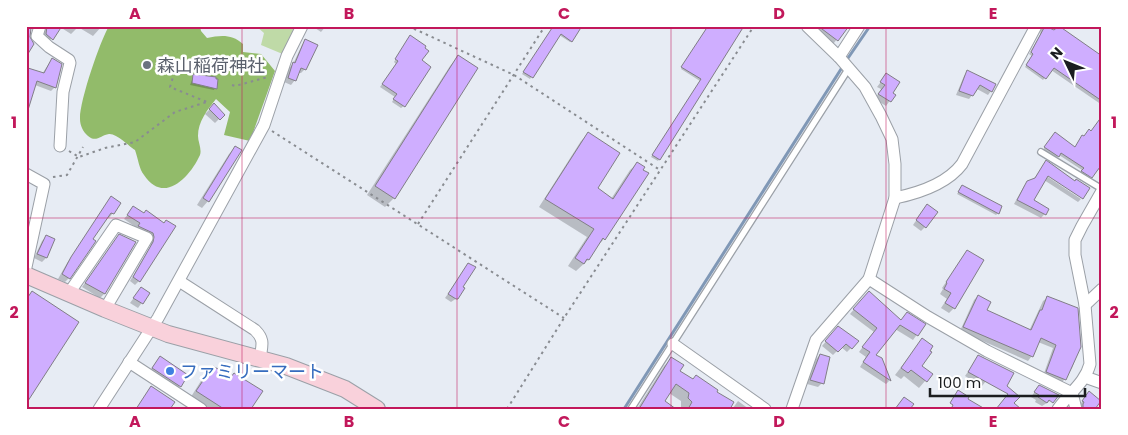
<svg xmlns="http://www.w3.org/2000/svg" width="1128" height="435" viewBox="0 0 1128 435" font-family="Poppins,'Noto Sans JP',sans-serif">
<style>
.green{fill:#bfdaa7}
.forest{fill:#92bb6a}
.shadow{fill:#0003}
.lines{fill:none;stroke-linecap:round;stroke-linejoin:round}
.stream{stroke:#8098b6;stroke-width:3}
.building{fill:#cfaeff;stroke:#817e86}
.lane-casing{stroke:#9ba0a7;stroke-width:8}
.street-casing{stroke:#9ba0a7;stroke-width:13}
.secondary-casing{stroke:#9ba0a7;stroke-width:18}
.path{stroke:#898c91;stroke-width:2;stroke-dasharray:2.5 4;stroke-linecap:butt}
.lane{stroke:#fff;stroke-width:5.5}
.street{stroke:#fff;stroke-width:11}
.secondary{stroke:#f9d1db;stroke-width:16}
.grid{fill:none;stroke:#c2185b;stroke-width:1;stroke-opacity:0.55}
.worship-dot{fill:#6b7280;stroke:#fff;stroke-width:2}
.shop-dot{fill:#3f7fe0;stroke:#fff;stroke-width:2}
.labels{text-anchor:middle;dominant-baseline:central;stroke-width:5;stroke-linejoin:round;paint-order:stroke}
.worship-label{font-size:18px;fill:#5b616d;stroke:#fff;text-anchor:start}
.shop-label{font-size:18px;fill:#366cbe;stroke:#fff;text-anchor:start}
.neatline{fill:none;stroke:#c2185b;stroke-width:2}
.grid-label{font-size:16px;text-anchor:middle;font-weight:bold;fill:#c2185b}
</style>
<rect width="100%" height="100%" fill="#e7ecf4"/>
<polygon class="green" points="256,26 299,26 285,55 261,45 264,33"/>
<path class="forest" d="M109,26H200L201,31L207,38C221,35 232,34 243,44V52L261,54L275,71L250,141L224,135L230,112L216,99C207,110 198,122 198,136C198,142 202,149 200,155C190,177 164,205 144,175C139,169 138,158 135,150C129,146 116,133 109,134C101,135 96,143 88,136C83,132 80,125 80,119C79,103 100,41 109,26Z"/>
<g class="shadow">
<polygon points="41,26 102,26 93,36 78,27 71,34 60,27 47,44 41,39"/>
<polygon points="312,26 326,26 321,32"/>
<polygon points="554,26 572,41 570,42 559,35 530,79 522,74"/>
<polygon points="708,26 743,26 658,161 651,157 700,81 681,69"/>
<polygon points="812,26 848,26 833,44"/>
<polygon points="1041,26 1046,26 1102,58 1102,105 1051,70 1043,80 1025,67 1032,56 1029,54 1040,35"/>
<polygon points="408,39 420,61 404,106 401,108 392,102 395,97 380,87 396,64 394,62"/>
<polygon points="306,41 305,69 301,73 298,73 295,80 291,85 284,82 289,68 293,64 302,45"/>
<polygon points="458,57 394,198 385,207 367,195 450,66"/>
<polygon points="52,59 55,87 51,91 35,85 26,100 26,72 29,70 42,74"/>
<polygon points="967,72 991,91 988,95 977,89 969,99 956,95 964,76"/>
<polygon points="194,75 215,88 214,90 190,85"/>
<polygon points="886,75 891,94 894,95 886,106 875,99 881,89 877,87"/>
<polygon points="214,105 223,115 215,123 205,114"/>
<polygon points="588,134 596,188 611,199 630,170 638,163 642,170 604,239 597,246 588,260 576,271 568,266 587,237 539,207 581,141"/>
<polygon points="1053,136 1075,148 1084,138 1102,141 1102,172 1097,169 1089,179 1080,174 1082,170 1059,155 1056,159 1043,150"/>
<polygon points="236,147 208,201 202,208 197,205 229,154"/>
<polygon points="1046,162 1075,182 1088,188 1043,171 1042,173 1081,199 1078,202 1044,180 1033,200 1048,210 1041,218 1014,204 1024,186 1033,180"/>
<polygon points="962,187 998,213 996,215 957,194"/>
<polygon points="111,198 113,213 109,218 107,217 91,239 69,278 65,282 58,279 67,263"/>
<polygon points="927,205 925,227 921,231 913,225"/>
<polygon points="133,208 163,224 139,281 135,285 130,281 150,247 151,242 135,230 137,228 124,219"/>
<polygon points="119,236 134,242 104,294 100,298 82,287"/>
<polygon points="46,237 54,240 46,258 42,262 34,258 42,241"/>
<polygon points="967,251 954,308 949,313 941,308 947,299 940,294 943,289 942,288"/>
<polygon points="469,264 457,298 451,302 445,298"/>
<polygon points="141,288 149,293 138,308 130,303"/>
<polygon points="865,296 901,321 924,325 913,340 895,329 875,355 881,359 889,381 886,384 860,367 866,357 859,352 874,332 850,314"/>
<polygon points="978,296 985,311 1029,331 1043,301 1047,298 1080,347 1072,368 1061,384 1043,376 1053,348 1038,342 1031,357 1028,361 960,331 974,300"/>
<polygon points="835,331 851,348 847,352 841,347 833,355 822,346"/>
<polygon points="922,340 921,366 931,374 919,388 904,376 901,379 895,375"/>
<polygon points="820,355 822,383 818,387 807,384 816,359"/>
<polygon points="979,356 986,381 982,386 965,376"/>
<polygon points="160,358 180,386 173,392 146,375"/>
<polygon points="672,358 678,371 715,392 728,409 683,409 681,407 681,401 669,393 663,402 674,409 637,409 664,366"/>
<polygon points="213,367 230,378 250,409 202,409 189,400 204,376"/>
<polygon points="1039,386 1050,401 1042,406 1035,402 1036,400 1031,397"/>
<polygon points="1085,397 1093,409 1080,409 1079,406"/>
<polygon points="738,401 749,409 733,408"/>
</g>
<g class="lines">
<g class="stream">
<polyline points="846,61 870,26"/>
<polyline points="624,409 843,66"/>
</g>
</g>
<g class="building">
<polygon points="26,26 31,28 30,37 34,44 26,57"/>
<polygon points="47,26 62,26 53,40 46,34"/>
<polygon points="549,26 582,26 572,42 561,34 533,78 523,72 552,28"/>
<polygon points="708,26 744,26 660,160 652,155 701,79 681,67"/>
<polygon points="818,26 849,26 838,41"/>
<polygon points="1045,26 1054,30 1059,26 1102,56 1102,101 1054,68 1046,79 1026,65 1033,54 1031,52"/>
<polygon points="410,35 426,46 425,48 429,51 422,60 431,67 405,107 393,99 397,94 382,84 398,61 395,59"/>
<polygon points="305,39 318,45 306,70 301,68 296,81 288,78 293,62 295,63"/>
<polygon points="458,55 478,68 395,199 375,186"/>
<polygon points="52,58 62,64 56,88 37,81 28,110 26,110 26,75 28,68 44,73"/>
<polygon points="967,70 996,84 992,92 980,85 973,96 959,91"/>
<polygon points="886,73 900,82 893,93 896,95 891,102 878,94 885,85 880,82"/>
<polygon points="193,74 216,77 216,79 218,79 217,89 192,83"/>
<polygon points="214,103 225,115 220,120 209,109"/>
<polygon points="1102,116 1102,164 1092,178 1081,171 1084,168 1061,153 1059,157 1044,147 1055,132 1075,147 1082,135 1084,136 1089,129 1091,131"/>
<polygon points="588,132 620,153 598,188 613,199 637,162 645,167 643,170 649,173 605,240 603,238 589,260 587,259 584,264 575,258 594,229 545,199"/>
<polygon points="235,146 242,150 209,202 203,198"/>
<polygon points="1046,160 1075,181 1076,179 1090,188 1083,199 1048,176 1034,200 1049,209 1046,215 1017,200 1027,181 1035,178"/>
<polygon points="962,185 1002,206 999,214 958,192"/>
<polygon points="111,196 121,203 114,214 111,213 93,239 96,241 70,279 62,274 71,257"/>
<polygon points="927,204 938,212 926,228 916,220"/>
<polygon points="133,206 144,213 146,210 164,223 166,220 176,226 140,282 133,277 153,242 154,237 153,233 138,226 140,223 127,215"/>
<polygon points="119,234 136,242 105,294 85,283"/>
<polygon points="46,235 55,239 47,258 37,254"/>
<polygon points="967,250 984,260 955,309 945,303 951,293 944,289 947,283 946,282"/>
<polygon points="468,263 476,267 463,287 465,288 458,299 456,299 448,294"/>
<polygon points="141,287 150,293 143,304 133,298"/>
<polygon points="32,291 79,322 26,404 26,300"/>
<polygon points="869,291 901,320 907,312 926,324 918,336 900,325 876,355 882,358 891,381 863,362 870,352 862,347 877,328 853,309"/>
<polygon points="978,295 991,302 987,310 1031,330 1040,310 1042,310 1047,296 1078,308 1081,347 1066,380 1046,372 1056,345 1041,338 1033,357 963,327"/>
<polygon points="838,326 859,341 852,349 846,344 838,352 825,341"/>
<polygon points="922,338 933,346 930,351 932,352 922,366 933,374 927,382 911,370 908,373 901,368"/>
<polygon points="820,354 830,357 824,384 810,380"/>
<polygon points="978,355 1014,373 1007,386 1020,397 1014,403 1021,409 996,409 1008,394 968,372"/>
<polygon points="160,356 188,375 181,387 152,368"/>
<polygon points="671,357 684,365 680,371 693,379 696,375 718,390 717,392 734,402 730,409 688,409 692,402 688,398 689,393 676,384 665,401 676,409 639,409"/>
<polygon points="213,366 231,377 234,373 263,391 251,409 224,409 196,391"/>
<polygon points="1039,385 1059,395 1053,403 1049,400 1047,403 1038,397 1039,395 1034,392"/>
<polygon points="151,386 175,402 170,409 136,409"/>
<polygon points="958,390 969,397 968,399 985,409 951,409 953,405 950,403"/>
<polygon points="1089,391 1101,401 1095,409 1083,409 1083,404 1084,402 1082,401"/>
<polygon points="904,397 914,404 910,409 895,409"/>
</g>
<g class="lines">
<g class="lane-casing">
<g id="lane">
<polyline points="1041,152 1102,189"/>
<polyline points="631,409 849,68"/>
</g>
</g>
<g class="street-casing">
<g id="street">
<polyline points="40,26 37,36 49,47 69,60 70,63 63,92 60,146"/>
<polyline points="839,57 859,26"/>
<polyline points="26,174 44,184 26,267"/>
<path d="M895,198C919,193 947,184 962,164L1036,26"/>
<polyline points="869,279 928,317 987,351 1072,393 1076,409"/>
<path d="M179,281L255,330C265,340 262,345 260,359"/>
<polyline points="69,293 116,225 147,238 105,309"/>
<polyline points="1085,305 1102,289"/>
<polyline points="673,344 765,409"/>
<polyline points="129,362 201,409"/>
<polyline points="1085,377 1102,383"/>
<polyline points="99,409 158,318 264,125 287,56 302,26"/>
<polyline points="792,409 816,340 869,279 895,198 895,164 892,139 881,116 865,87 839,57 807,26"/>
<path d="M1058,409C1069,393 1085,383 1090,364L1085,305L1075,255V240L1082,226L1102,191"/>
</g>
</g>
<g class="secondary-casing">
<polyline id="secondary" points="26,275 105,309 168,334 286,366 345,389 377,409"/>
</g>
<g class="path">
<polyline points="408,26 514,75 660,170"/>
<polyline points="150,63 166,55 176,67 170,87 207,102"/>
<polyline points="232,85 235,86 268,77"/>
<polyline points="272,131 564,318"/>
<polyline points="69,151 79,157 105,148 135,142 175,112 207,102"/>
<polyline points="53,177 67,175 83,147"/>
<polyline points="418,224 545,26"/>
<polyline points="507,409 564,318 754,26"/>
</g>
<use href="#lane" class="lane"/>
<use href="#street" class="street"/>
<use href="#secondary" class="secondary"/>
</g>
<path class="grid" d="M242,26V409M457,26V409M671,26V409M886,26V409M26,218H1102"/>
<circle class="worship-dot" cx="147" cy="65" r="5"/>
<circle class="shop-dot" cx="170" cy="371" r="5"/>
<g class="labels">
<g class="worship-label">
<text x="157" y="65">森山稲荷神社</text>
</g>
<g class="shop-label">
<text x="180" y="371">ファミリーマート</text>
</g>
</g>
<rect width="1128" height="435" fill="none" stroke="#ffffff" stroke-width="55"/>
<g transform="translate(1066 62) rotate(313)" stroke="#ffffff" stroke-width="4" paint-order="stroke">
<path d="M0-4L9 19L0 12L-9 19Z" fill="#1b1d1f"/>
<text y="-8" font-size="14" font-weight="bold" text-anchor="middle" fill="#1b1d1f">N</text>
</g>
<path d="M930 388v8h155v-8" fill="none" stroke="#1b1d1f" stroke-width="2.5"/>
<text x="938" y="388" font-size="15" fill="#1b1d1f" stroke="#ffffff" stroke-width="4" paint-order="stroke">100 m</text>
<rect x="28" y="28" width="1072" height="380" class="neatline"/>
<g class="grid-label">
<text x="135" y="19">A</text>
<text x="349" y="19">B</text>
<text x="564" y="19">C</text>
<text x="779" y="19">D</text>
<text x="993" y="19">E</text>
<text x="14" y="128">1</text>
<text x="1114" y="128">1</text>
<text x="14" y="318">2</text>
<text x="1114" y="318">2</text>
<text x="135" y="427">A</text>
<text x="349" y="427">B</text>
<text x="564" y="427">C</text>
<text x="779" y="427">D</text>
<text x="993" y="427">E</text>
</g>
</svg>
